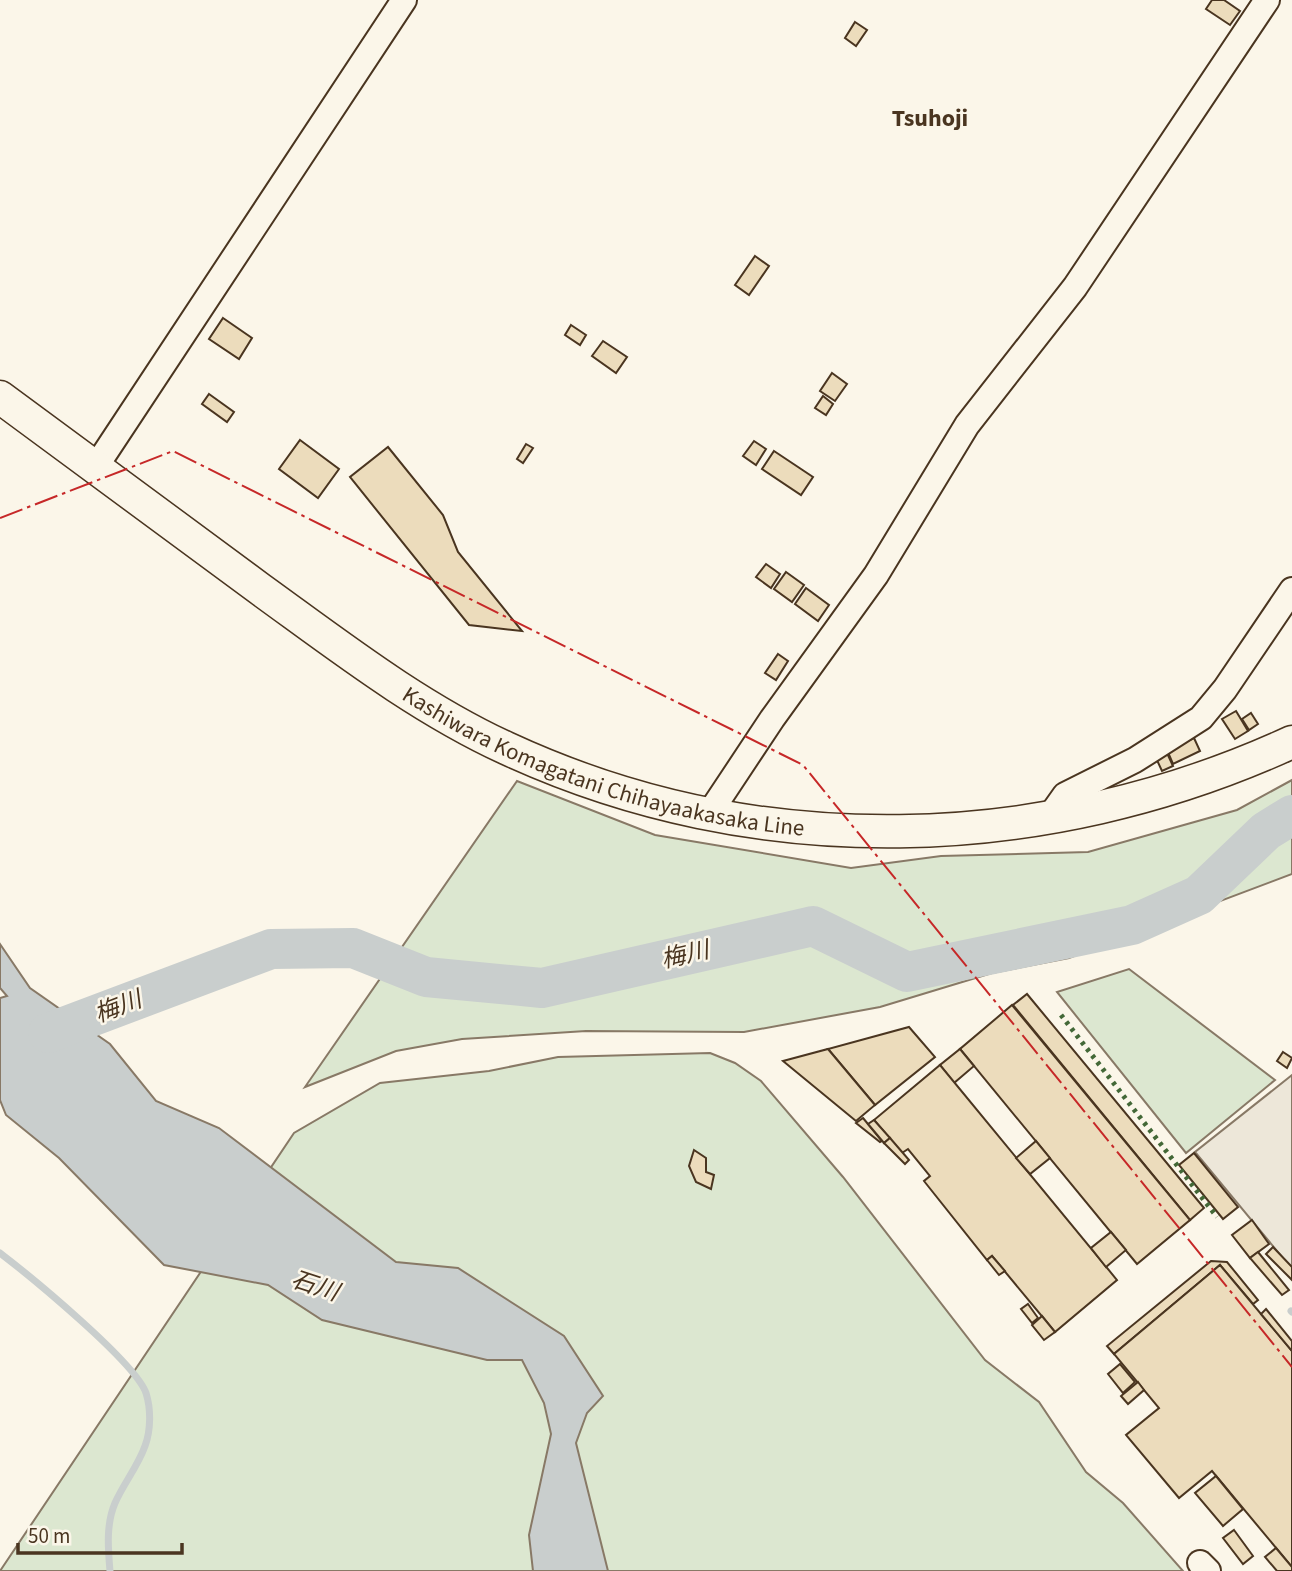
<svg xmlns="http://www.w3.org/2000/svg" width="1292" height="1571" viewBox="0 0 1292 1571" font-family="'Source Sans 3','Noto Sans JP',sans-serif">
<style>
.green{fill:#dce7d0;stroke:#887966;stroke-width:2}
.parking{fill:#ede7d9;stroke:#887966;stroke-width:2}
.water{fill:#c9cecd;stroke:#887966;stroke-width:2}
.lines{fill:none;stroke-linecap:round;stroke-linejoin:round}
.stream{stroke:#c9cecd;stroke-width:7}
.river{stroke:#c9cecd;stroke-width:40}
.building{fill:#ecdcbc;stroke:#4a3520;stroke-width:2}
.minor-casing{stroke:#4a3520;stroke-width:28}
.major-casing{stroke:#4a3520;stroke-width:35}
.minor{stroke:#fbf6e9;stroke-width:24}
.major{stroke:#fbf6e9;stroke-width:32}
.hedge{stroke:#436837;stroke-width:5;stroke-dasharray:3.5 5;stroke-linecap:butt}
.power{stroke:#c62828;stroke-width:2;stroke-dasharray:24 5 3.5 5;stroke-linecap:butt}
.labels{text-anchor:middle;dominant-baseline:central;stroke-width:5;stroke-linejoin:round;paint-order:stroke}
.street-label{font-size:23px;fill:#4a3520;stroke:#fbf6e9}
.neighbourhood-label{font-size:24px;font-weight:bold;fill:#4a3520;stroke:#fbf6e9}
.water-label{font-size:24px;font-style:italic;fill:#4a3520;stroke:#fbf6e9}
</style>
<rect width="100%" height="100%" fill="#fbf6e9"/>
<g class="green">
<polygon points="1292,780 1292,874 1069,958 992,973 880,1007 744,1032 586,1031 462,1039 396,1051 305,1087 517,781 655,835 851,868 941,856 1088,852 1237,810"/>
<polygon points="1129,969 1275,1080 1186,1153 1057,992"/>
<polygon points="710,1053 735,1063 761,1081 843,1177 985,1360 1039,1402 1086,1472 1123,1503 1183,1571 0,1571 294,1133 380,1083 489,1071 558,1057"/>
</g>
<polygon class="parking" points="1292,1075 1292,1269 1195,1152"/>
<polygon class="water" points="0,944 30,988 110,1044 156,1101 219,1128 396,1262 458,1268 564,1336 603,1396 587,1413 576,1443 608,1571 533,1571 529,1535 551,1434 544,1403 522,1360 487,1360 322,1320 268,1285 164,1265 59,1158 6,1115 0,1100 0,998 7,996 0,988"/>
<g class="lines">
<g class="stream">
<path d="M0,1253C30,1276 135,1362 146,1393C151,1409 151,1430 145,1446C138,1466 124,1483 115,1503C106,1524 108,1548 110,1571"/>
<polyline points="1291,1311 1292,1312"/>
</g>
<polyline class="river" points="48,1033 271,949 353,948 426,977 542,988 813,926 907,972 1132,925 1199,895 1266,831 1292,815"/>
</g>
<g class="building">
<polygon points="1212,0 1224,0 1240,11 1230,25 1206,9"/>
<polygon points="855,22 867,30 856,46 845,38"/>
<polygon points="755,256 769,266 749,295 735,285"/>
<polygon points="223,318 252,338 239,359 209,339"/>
<polygon points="571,325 586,335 580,345 565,335"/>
<polygon points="603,341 627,357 616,373 592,356"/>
<polygon points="832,373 847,384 835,401 820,391"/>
<polygon points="209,394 234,412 227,422 202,404"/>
<polygon points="823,396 833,404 826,415 815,408"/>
<polygon points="300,440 339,469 318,498 279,469"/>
<polygon points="754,441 766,449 756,465 743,456"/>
<polygon points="526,444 533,448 523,463 517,459"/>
<polygon points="388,447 443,515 458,552 522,631 469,625 350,477"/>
<polygon points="774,451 813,477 801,495 762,469"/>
<polygon points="766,564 780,574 771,588 756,577"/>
<polygon points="786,572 804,585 792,602 774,589"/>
<polygon points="806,588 829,605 818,621 795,604"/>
<polygon points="778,654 788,661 776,680 765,673"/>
<polygon points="1236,711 1248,731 1235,739 1222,719"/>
<polygon points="1251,713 1258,724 1249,730 1242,719"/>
<polygon points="1194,738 1200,751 1173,764 1167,750"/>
<polygon points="1167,753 1173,766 1162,771 1156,758"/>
<polygon points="1027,994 1204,1208 1190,1220 1013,1005"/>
<polygon points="1012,1005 1190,1220 1137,1264 960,1049"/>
<polygon points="909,1027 935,1057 875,1105 828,1049"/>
<polygon points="828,1049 875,1105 856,1121 783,1061"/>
<polygon points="960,1049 974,1066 954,1083 940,1065"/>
<polygon points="1283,1052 1292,1058 1287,1068 1277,1061"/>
<polygon points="940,1065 1117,1280 1055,1332 992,1256 987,1260 924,1181 930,1176 908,1149 902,1153 874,1120"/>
<polygon points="863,1118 882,1141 880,1142 856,1123"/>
<polygon points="874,1120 890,1138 884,1143 868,1124"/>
<polygon points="890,1138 909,1160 905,1164 884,1143"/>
<polygon points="1036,1141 1050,1158 1030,1174 1016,1158"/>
<polygon points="694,1150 706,1158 706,1172 714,1175 711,1189 696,1182 689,1166"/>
<polygon points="1194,1153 1238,1207 1223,1219 1179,1165"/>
<polygon points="1252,1220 1269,1244 1250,1258 1232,1235"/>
<polygon points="1111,1232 1126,1250 1106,1267 1091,1248"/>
<polygon points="1273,1247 1292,1267 1292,1280 1266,1254"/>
<polygon points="1258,1252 1289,1290 1282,1295 1250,1258"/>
<polygon points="992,1256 1005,1271 999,1275 987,1260"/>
<polygon points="1211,1261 1227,1262 1258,1300 1253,1304 1220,1265 1114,1354 1107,1346"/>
<polygon points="1220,1265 1292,1351 1292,1567 1212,1471 1179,1498 1126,1435 1159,1408 1114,1354"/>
<polygon points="1028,1304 1038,1318 1032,1323 1021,1309"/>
<polygon points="1266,1309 1292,1341 1292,1351 1261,1314"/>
<polygon points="1042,1316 1055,1332 1044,1340 1032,1325"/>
<polygon points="1120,1364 1135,1382 1123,1393 1108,1374"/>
<polygon points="1138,1382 1144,1390 1128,1404 1121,1396"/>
<polygon points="1216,1476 1243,1509 1223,1526 1195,1493"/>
<polygon points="1234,1530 1253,1556 1243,1564 1223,1538"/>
<polygon points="1276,1548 1292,1567 1292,1571 1277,1571 1265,1557"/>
</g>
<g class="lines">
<g class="minor-casing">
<g id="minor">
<polyline points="95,468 404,0"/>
<polyline points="709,814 772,719 876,575 967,425 1075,287 1267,0"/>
<polyline points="1048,819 1065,795 1135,760 1201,718 1225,689 1292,590"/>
<polyline points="1200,1563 1208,1571"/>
</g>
</g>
<g class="major-casing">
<g id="major">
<path id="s1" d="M0,397C86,461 173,525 260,589C339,646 417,707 506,748C756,864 1044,856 1292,742"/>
</g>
</g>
<use href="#minor" class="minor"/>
<use href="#major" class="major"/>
<polyline class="hedge" points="1061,1015 1217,1217"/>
<polyline class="power" points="0,518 173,451 803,765 1292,1367"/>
</g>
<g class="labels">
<g class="street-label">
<text stroke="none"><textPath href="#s1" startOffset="714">Kashiwara Komagatani Chihayaakasaka Line</textPath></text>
</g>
<g class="neighbourhood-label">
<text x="930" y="118">Tsuhoji</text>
</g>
<g class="water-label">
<text transform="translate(685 955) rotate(-13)">梅川</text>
<text transform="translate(118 1007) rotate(-21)">梅川</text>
<text transform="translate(315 1286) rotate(18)">石川</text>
</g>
</g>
<path d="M18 1543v10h164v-10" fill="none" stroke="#4a3520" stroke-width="3.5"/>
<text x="28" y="1543" font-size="21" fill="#4a3520" stroke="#fbf6e9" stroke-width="5" paint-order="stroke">50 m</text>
</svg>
